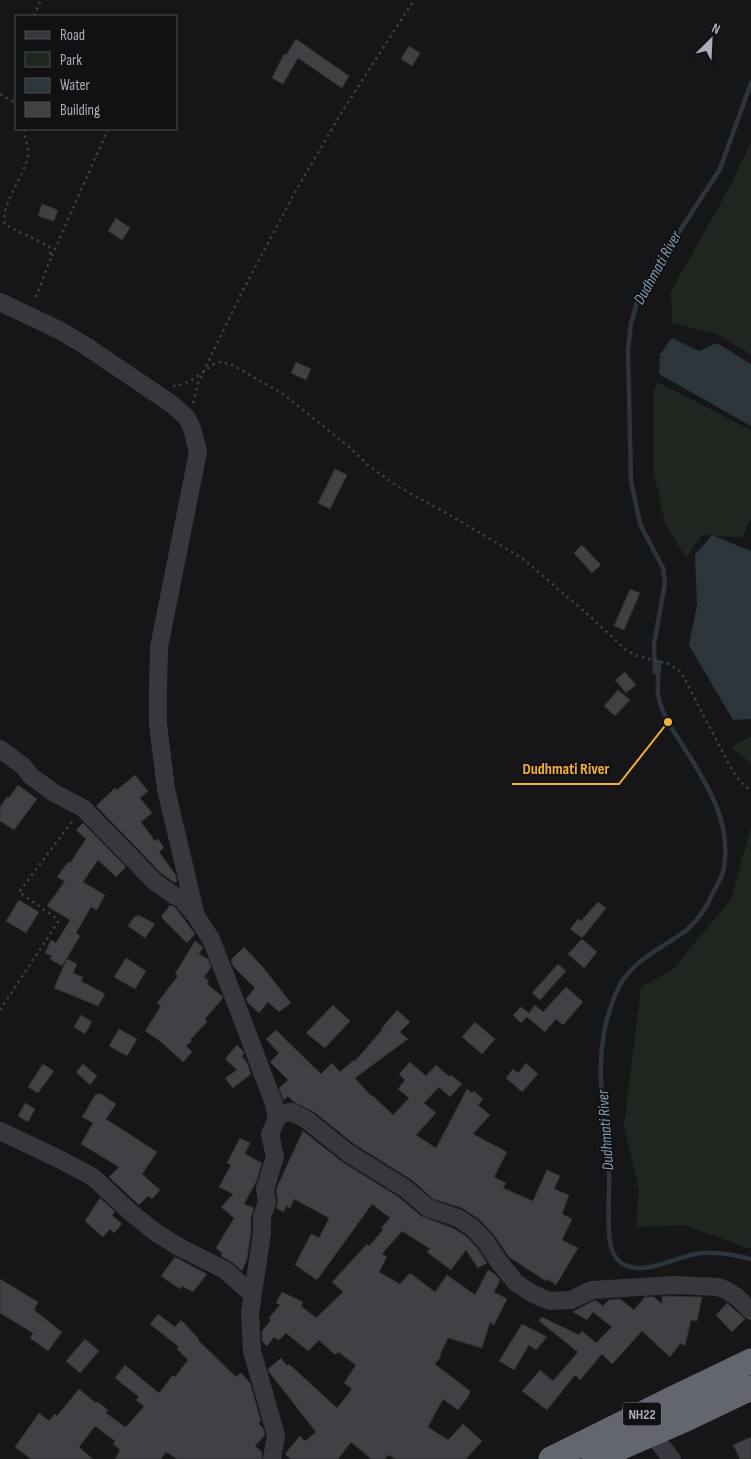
<svg xmlns="http://www.w3.org/2000/svg" width="751" height="1459" viewBox="0 0 751 1459" font-family="'Sofia Sans Condensed',sans-serif">
<style>
.green{fill:#1e261f}
.water{fill:#2c353c}
.lines{fill:none;stroke-linecap:round;stroke-linejoin:round}
.stream{stroke:#2c353c;stroke-width:4.5}
.building{fill:#404145;stroke:#303034}
.path{stroke:#3d3f44;stroke-width:2.5;stroke-dasharray:2.5 4;stroke-linecap:butt}
.minor{stroke:#37383d;stroke-width:18}
.highway{stroke:#63666e;stroke-width:25}
.labels{text-anchor:middle;dominant-baseline:central;stroke-width:4;stroke-linejoin:round;paint-order:stroke}
.shield{fill:#111113;stroke:#7b7e86;stroke-width:1}
.shield-label{font-size:14px;font-weight:bold;fill:#a8adb8}
.water-label{font-size:16px;font-style:italic;fill:#7f9bb3;stroke:#111113}
.leader{fill:none;stroke:#f2b134;stroke-width:2}
.callout-dot{fill:#f2b134;stroke:#111113;stroke-width:2}
.callout-label{font-size:16px;text-anchor:middle;font-weight:bold;fill:#f2b134;stroke:#111113;stroke-width:4;stroke-linejoin:round;paint-order:stroke}
</style>
<rect width="100%" height="100%" fill="#161618"/>
<g class="green">
<polygon points="751,141 751,355 717,334 672,323 671,291 733,181"/>
<polygon points="657,382 751,430 751,519 741,538 703,534 686,558 665,523 654,473 654,390"/>
<polygon points="751,736 751,764 731,747"/>
<polygon points="751,827 751,1249 684,1225 636,1227 639,1189 624,1126 641,987 673,969 731,899"/>
</g>
<g class="water">
<polygon points="672,338 699,351 717,343 751,364 751,426 659,374 660,354"/>
<polygon points="712,535 751,551 751,719 733,720 689,645 697,605 695,555"/>
</g>
<g class="lines">
<path class="stream" d="M751,83L720,169L670,246L637,303L631,323L628,350L631,481L640,524L663,568L665,583L654,644L655,672L659,662C659,672 657,684 658,694C660,710 671,728 680,741C704,780 732,819 724,867C723,876 717,885 713,893C707,906 699,919 688,929C665,947 635,958 620,985C608,1008 602,1036 601,1062C599,1099 608,1137 609,1174C610,1196 606,1226 611,1247C613,1254 618,1262 625,1265C648,1276 679,1254 703,1253C720,1252 735,1255 751,1259"/>
</g>
<g class="building">
<polygon points="296,39 349,76 342,88 298,58 283,84 272,78 284,54 286,55"/>
<polygon points="409,46 420,53 412,66 401,59"/>
<polygon points="42,204 58,210 54,221 38,216"/>
<polygon points="116,218 130,228 122,240 108,231"/>
<polygon points="296,362 311,369 306,380 291,373"/>
<polygon points="335,469 347,475 330,509 318,503"/>
<polygon points="582,545 601,565 592,573 574,553"/>
<polygon points="630,589 640,593 624,630 614,626"/>
<polygon points="625,672 636,685 626,693 615,680"/>
<polygon points="618,690 630,700 615,716 604,706"/>
<polygon points="135,775 148,791 140,798 152,813 141,822 155,841 158,839 164,848 159,852 175,874 177,881 175,883 162,874 96,806 115,788 117,790"/>
<polygon points="18,785 37,799 14,830 0,821 0,807 7,797 9,798"/>
<polygon points="83,823 126,867 116,877 98,860 83,882 105,895 97,910 91,907 76,933 80,936 62,966 50,959 52,956 45,953 51,940 56,943 70,920 47,906 65,881 57,877 68,862 70,863 86,839 76,830"/>
<polygon points="19,900 39,912 26,933 6,921"/>
<polygon points="598,902 606,908 582,938 570,929 578,919 581,921"/>
<polygon points="170,905 175,907 195,934 187,943 161,917"/>
<polygon points="138,915 155,924 145,938 128,926 135,916 137,917"/>
<polygon points="582,939 597,952 584,968 568,954"/>
<polygon points="195,941 203,947 199,954 208,959 211,967 204,977 209,981 207,984 222,996 223,998 205,1019 207,1022 190,1040 192,1041 186,1046 192,1052 183,1062 160,1041 145,1031 161,1006 157,1003 178,976 175,974"/>
<polygon points="244,947 262,966 291,1003 279,1012 268,1002 259,1013 248,1003 246,999 255,988 233,966 231,960"/>
<polygon points="126,958 146,971 135,989 114,977"/>
<polygon points="67,959 77,964 73,973 83,977 81,981 105,994 98,1006 54,988"/>
<polygon points="558,964 566,971 540,1000 532,993"/>
<polygon points="566,987 583,1002 563,1025 556,1019 545,1032 527,1017 521,1023 513,1015 521,1007 529,1013 535,1005 543,1012"/>
<polygon points="333,1005 350,1021 325,1048 306,1033"/>
<polygon points="397,1010 410,1022 400,1032 408,1039 355,1078 371,1096 372,1095 393,1115 409,1098 398,1089 405,1080 399,1074 410,1062 426,1076 436,1065 450,1077 451,1075 462,1084 450,1097 439,1087 424,1103 436,1113 416,1135 436,1148 467,1089 472,1093 474,1091 483,1099 478,1105 490,1115 473,1134 507,1152 494,1177 506,1183 503,1188 533,1201 547,1170 560,1176 554,1189 569,1195 562,1214 572,1219 562,1240 578,1248 556,1285 547,1279 546,1281 509,1257 494,1235 479,1219 462,1208 433,1199 412,1180 354,1144 314,1112 294,1102 288,1096 284,1100 283,1099 279,1088 288,1080 270,1062 279,1053 266,1039 276,1030 321,1074 332,1063 340,1072 354,1060 355,1061 382,1030 381,1029"/>
<polygon points="81,1015 92,1022 85,1034 74,1027"/>
<polygon points="475,1022 495,1039 482,1054 462,1037"/>
<polygon points="119,1029 137,1039 127,1056 109,1046"/>
<polygon points="237,1045 243,1051 244,1054 242,1056 247,1063 251,1074 233,1088 225,1078 237,1070 225,1059"/>
<polygon points="526,1063 538,1074 522,1092 506,1078 513,1069 518,1073"/>
<polygon points="43,1064 54,1071 38,1093 28,1087"/>
<polygon points="83,1064 97,1076 90,1085 76,1072"/>
<polygon points="96,1094 101,1094 116,1104 106,1119 157,1152 142,1174 160,1190 152,1199 148,1196 139,1205 109,1177 119,1167 81,1144 93,1123 82,1117"/>
<polygon points="25,1103 35,1109 28,1122 18,1116"/>
<polygon points="303,1131 341,1161 400,1198 421,1216 453,1228 466,1236 478,1249 487,1263 478,1268 466,1250 451,1270 427,1252 430,1249 402,1231 382,1254 387,1257 379,1272 400,1284 410,1273 435,1292 447,1275 475,1295 488,1270 495,1274 500,1280 494,1292 507,1299 494,1325 490,1322 482,1348 448,1338 440,1355 441,1356 435,1364 470,1391 468,1397 458,1410 443,1399 428,1427 448,1440 463,1424 482,1441 466,1459 396,1459 388,1455 385,1459 371,1459 351,1442 338,1459 291,1459 285,1454 300,1436 305,1441 316,1432 269,1372 268,1369 281,1358 287,1366 289,1364 337,1408 352,1389 344,1383 356,1365 338,1352 335,1355 319,1340 308,1351 286,1333 279,1340 274,1337 267,1346 262,1341 262,1331 271,1320 269,1318 280,1305 276,1303 282,1292 303,1302 301,1306 316,1318 343,1292 332,1282 367,1244 369,1246 383,1230 381,1228 390,1218 372,1204 317,1280 295,1265 311,1234 319,1238 329,1218 294,1199 290,1208 286,1206 284,1212 276,1208 278,1201 276,1190 277,1187"/>
<polygon points="240,1138 250,1143 245,1154 262,1163 257,1180 244,1204 254,1208 251,1217 251,1232 247,1259 242,1271 232,1262 221,1256 222,1253 216,1248 234,1218 221,1207 233,1194 219,1187 231,1165 227,1163"/>
<polygon points="100,1198 115,1212 112,1215 122,1224 114,1233 110,1229 103,1237 85,1221"/>
<polygon points="175,1257 207,1274 193,1292 182,1286 180,1289 161,1276"/>
<polygon points="0,1279 38,1302 34,1310 62,1332 48,1351 30,1338 33,1333 0,1313"/>
<polygon points="662,1296 702,1297 697,1321 691,1320 685,1346 681,1343 670,1357 642,1331 612,1364 602,1354 580,1380 575,1375 547,1410 522,1391 540,1370 553,1381 578,1352 539,1321 542,1317 579,1335 582,1331 596,1343 612,1327 593,1312 587,1320 573,1312 576,1310 595,1300 603,1306 609,1300 620,1299 634,1310 645,1297 654,1297 662,1304"/>
<polygon points="727,1303 745,1319 732,1332 716,1315"/>
<polygon points="158,1314 175,1327 181,1320 199,1339 198,1340 236,1377 241,1373 250,1383 261,1421 258,1423 263,1428 265,1435 255,1446 262,1452 262,1459 177,1459 166,1452 161,1459 115,1459 120,1450 113,1444 115,1441 95,1426 79,1447 93,1459 31,1459 15,1447 39,1413 49,1421 55,1414 57,1416 79,1389 96,1403 98,1402 108,1410 106,1413 125,1427 128,1425 144,1406 136,1400 139,1397 115,1378 125,1365 159,1393 173,1375 175,1377 188,1360 177,1349 179,1347 150,1324"/>
<polygon points="522,1324 547,1337 536,1350 529,1345 514,1370 499,1361"/>
<polygon points="85,1339 99,1351 80,1373 66,1361"/>
<polygon points="751,1437 751,1459 740,1459 733,1445"/>
</g>
<g class="lines">
<g class="path">
<polyline points="34,16 41,0"/>
<polyline points="0,94 16,103"/>
<path d="M24,129C24,138 29,147 28,156C24,178 0,204 5,225L49,246L51,258L34,301"/>
<polyline points="52,256 108,129"/>
<polyline points="173,386 177,386 190,381 216,363 222,362 232,365 245,372 283,394 349,447 369,466 397,486 448,514 522,558 585,612 626,650 637,656 669,664 681,672 732,770 740,781 751,791"/>
<polyline points="193,403 198,383 242,292 294,194 343,110 414,0"/>
<polyline points="0,1010 58,922 56,918 19,892 74,819"/>
</g>
<g class="minor">
<polyline points="0,302 59,330 86,346 173,405 187,418 192,428 198,452 159,647 158,689 158,725 166,789 195,912"/>
<polyline points="0,749 23,766 31,776 54,793 83,808 155,882 175,896 181,898 196,916 211,939 236,1003 273,1101 277,1118 270,1134 275,1157 265,1189 267,1202 262,1217 262,1233 250,1313 252,1351 276,1435 272,1459"/>
<polyline points="277,1118 283,1113 292,1112 307,1120 348,1153 406,1189 428,1208 458,1218 473,1228 486,1242 499,1262 516,1283 533,1294 550,1301 571,1300 592,1290 674,1285 718,1287 726,1290 737,1297 751,1311"/>
<polyline points="0,1131 59,1159 93,1177 129,1211 155,1232 179,1247 225,1270 252,1294"/>
<polyline points="652,1434 672,1459"/>
</g>
<g class="highway">
<polyline points="551,1459 674,1398 751,1361"/>
<polyline points="594,1459 686,1419 751,1388"/>
</g>
</g>
<g class="labels">
<rect class="shield" x="623" y="1402.5" width="38" height="23" rx="4"/>
<g class="shield-label">
<text x="642" y="1414">NH22</text>
</g>
<g class="water-label">
<text transform="translate(658 268) rotate(-61)">Dudhmati River</text>
<text transform="translate(606 1130) rotate(-94)">Dudhmati River</text>
</g>
</g>
<path class="leader" d="M668 722L619 784H512"/>
<circle class="callout-dot" cx="668" cy="722" r="5"/>
<g class="callout-label">
<text x="566" y="774">Dudhmati River</text>
</g>
<rect x="15" y="15" width="162" height="115" fill="#111113" stroke="#4d4f55"/>
<rect x="25" y="31" width="25" height="8" fill="#37383d" stroke="#4d4f55"/>
<text x="60" y="40" font-size="15" fill="#a8adb8">Road</text>
<rect x="25" y="52" width="25" height="15" fill="#1e261f" stroke="#4d4f55"/>
<text x="60" y="65" font-size="15" fill="#a8adb8">Park</text>
<rect x="25" y="78" width="25" height="15" fill="#2c353c" stroke="#4d4f55"/>
<text x="60" y="90" font-size="15" fill="#a8adb8">Water</text>
<rect x="25" y="102" width="25" height="15" fill="#404145" stroke="#4d4f55"/>
<text x="60" y="115" font-size="15" fill="#a8adb8">Building</text>
<g transform="translate(711 40) rotate(24)" stroke="#111113" stroke-width="4" paint-order="stroke">
<path d="M0-4L9 19L0 12L-9 19Z" fill="#a8adb8"/>
<text y="-8" font-size="14" font-weight="bold" text-anchor="middle" fill="#a8adb8">N</text>
</g>
</svg>
